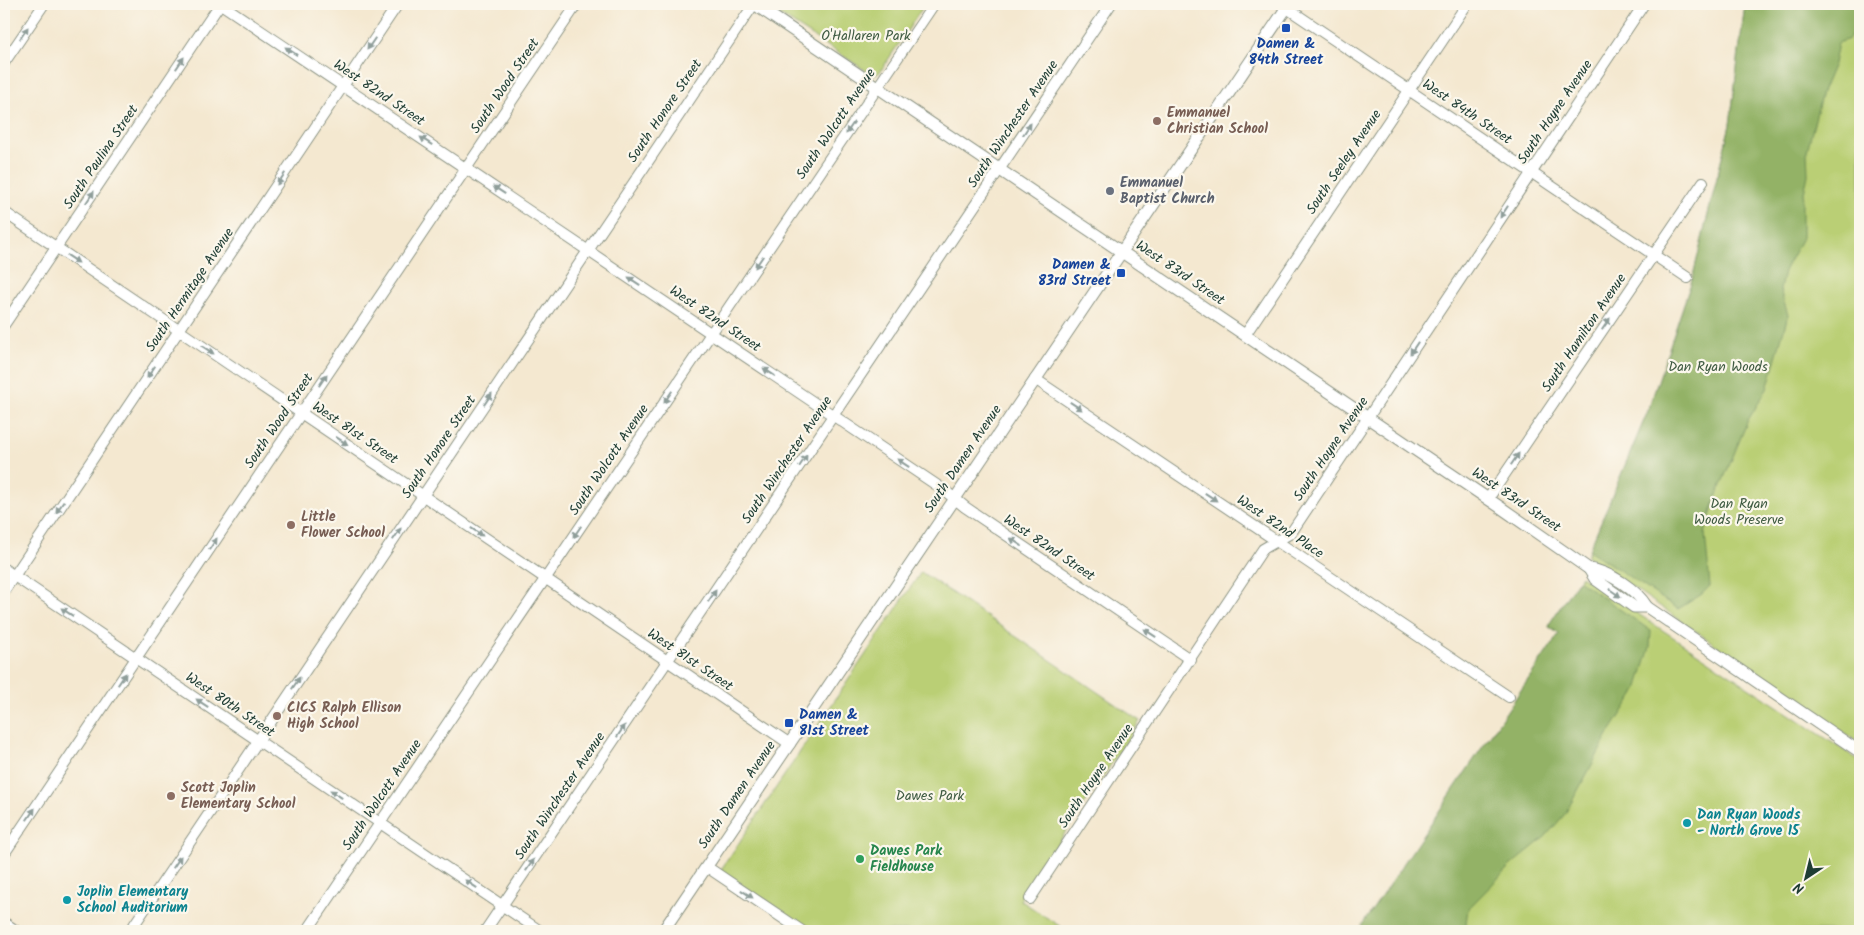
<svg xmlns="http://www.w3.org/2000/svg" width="1864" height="935" viewBox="0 0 1864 935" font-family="Kalam,sans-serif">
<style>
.green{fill:#bacf74;stroke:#6c8654}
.forest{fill:#93b266;stroke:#59784d}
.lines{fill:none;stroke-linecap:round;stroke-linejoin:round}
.minor-casing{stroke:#8a9282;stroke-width:12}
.tertiary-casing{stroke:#8a9282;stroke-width:13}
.secondary-casing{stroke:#8a9282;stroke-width:16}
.minor{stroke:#fff;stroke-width:10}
.tertiary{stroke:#fff;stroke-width:11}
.secondary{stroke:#fff;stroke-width:14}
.oneway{fill:#8f9e9a}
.transit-dot{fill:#1a4fb4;stroke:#fbf7ec;stroke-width:2}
.education-dot{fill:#8d6e63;stroke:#fbf7ec;stroke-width:2}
.worship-dot{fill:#6b7280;stroke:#fbf7ec;stroke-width:2}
.culture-dot{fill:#0f9aa8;stroke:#fbf7ec;stroke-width:2}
.leisure-dot{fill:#2e9e5b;stroke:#fbf7ec;stroke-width:2}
.labels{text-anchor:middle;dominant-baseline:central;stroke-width:4.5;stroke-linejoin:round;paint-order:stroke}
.park-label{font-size:14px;fill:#3e5a41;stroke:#fbf7ec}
.transit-label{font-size:14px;font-weight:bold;fill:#164399;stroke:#fbf7ec}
.street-label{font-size:14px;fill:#1f3d34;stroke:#fbf7ec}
.education-label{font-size:14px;font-weight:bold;fill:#785e54;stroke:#fbf7ec;text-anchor:start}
.worship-label{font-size:14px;font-weight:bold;fill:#5b616d;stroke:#fbf7ec;text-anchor:start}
.culture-label{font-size:14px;font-weight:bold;fill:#0d838f;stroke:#fbf7ec;text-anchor:start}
.leisure-label{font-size:14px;font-weight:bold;fill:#27864d;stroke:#fbf7ec;text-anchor:start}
</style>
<rect width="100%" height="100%" fill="#fbf7ec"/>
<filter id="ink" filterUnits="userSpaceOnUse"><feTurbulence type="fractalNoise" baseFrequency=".02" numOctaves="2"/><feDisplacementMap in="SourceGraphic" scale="10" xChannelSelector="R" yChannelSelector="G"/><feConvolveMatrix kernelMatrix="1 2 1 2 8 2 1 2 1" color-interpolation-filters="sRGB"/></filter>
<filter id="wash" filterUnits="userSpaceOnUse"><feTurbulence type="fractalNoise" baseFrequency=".0096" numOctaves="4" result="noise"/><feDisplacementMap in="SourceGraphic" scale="20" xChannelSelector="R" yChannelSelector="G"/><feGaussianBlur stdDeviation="1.12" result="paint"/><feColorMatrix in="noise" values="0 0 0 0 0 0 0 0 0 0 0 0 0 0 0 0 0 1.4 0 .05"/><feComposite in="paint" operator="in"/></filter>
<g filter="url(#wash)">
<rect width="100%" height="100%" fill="#f4e8d0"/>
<g class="green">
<polygon points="763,4 925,4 880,72 874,76"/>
<path d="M1745,4H1860V744C1768,682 1678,618 1587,556L1648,411L1692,280L1730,125Z"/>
<polygon points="921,572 1140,721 1020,900 1067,931 810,931 720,871"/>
<polygon points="1581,576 1860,761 1860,931 1358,931 1559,634 1548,626"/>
</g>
<g class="forest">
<polygon points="1745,4 1860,4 1860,28 1856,28 1849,39 1838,43 1834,64 1822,92 1807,151 1808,175 1802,202 1802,238 1784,271 1780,290 1788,315 1767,389 1748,420 1715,500 1705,534 1710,586 1702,594 1678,609 1589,550 1648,411 1692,280 1730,125"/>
<polygon points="1578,580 1651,631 1650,647 1637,690 1611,730 1565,814 1545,837 1511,865 1468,909 1466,923 1470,931 1358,931 1559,634 1548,626"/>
</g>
</g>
<g filter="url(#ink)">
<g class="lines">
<g class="minor-casing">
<g id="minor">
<polyline points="221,4 944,490 965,507 1191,660"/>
<polyline points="1281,4 1688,278"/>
<polyline points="4,63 44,4"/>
<polyline points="4,212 790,744"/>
<polyline points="4,325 220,4"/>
<polyline points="1245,335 1467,4"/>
<polyline points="1035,379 1509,697"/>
<polyline points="1488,499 1703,182"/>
<polyline points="4,569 540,931"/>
<polyline points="4,591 398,4"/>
<polyline points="4,854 577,4"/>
<polyline points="707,867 802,931"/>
<polyline points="1030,899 1263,549 1291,533 1644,4"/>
<polyline points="130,931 754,4"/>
<polyline points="307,931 934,4"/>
<polyline points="485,931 1111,4"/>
</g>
</g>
<g class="tertiary-casing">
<g id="tertiary">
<polyline points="754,4 1500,507 1589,569 1595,579 1634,607 1647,607"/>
<path d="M1589,569C1610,572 1636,589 1647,607L1860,752"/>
<polyline points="663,931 1289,4"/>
</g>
</g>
<g class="secondary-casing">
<polyline id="secondary" points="4,925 13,931"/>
</g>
<use href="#minor" class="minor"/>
<use href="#tertiary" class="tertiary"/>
<use href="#secondary" class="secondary"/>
</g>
<defs><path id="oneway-solid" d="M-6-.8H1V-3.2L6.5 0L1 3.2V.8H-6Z" transform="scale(1.25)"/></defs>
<g class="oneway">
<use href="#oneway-solid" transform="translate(24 33) rotate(-56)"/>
<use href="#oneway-solid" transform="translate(371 44) rotate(124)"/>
<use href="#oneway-solid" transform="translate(291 51) rotate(-146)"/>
<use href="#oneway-solid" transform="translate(180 63) rotate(-56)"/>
<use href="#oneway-solid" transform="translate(850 128) rotate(124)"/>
<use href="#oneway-solid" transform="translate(1027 129) rotate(-56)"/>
<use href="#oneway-solid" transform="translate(426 141) rotate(-146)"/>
<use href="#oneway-solid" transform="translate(281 179) rotate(124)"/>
<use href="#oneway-solid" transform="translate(499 190) rotate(-146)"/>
<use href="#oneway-solid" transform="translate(90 197) rotate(-56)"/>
<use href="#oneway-solid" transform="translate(1504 212) rotate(123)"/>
<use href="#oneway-solid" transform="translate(73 259) rotate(34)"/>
<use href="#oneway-solid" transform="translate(759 262) rotate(124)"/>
<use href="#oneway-solid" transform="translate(634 281) rotate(-146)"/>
<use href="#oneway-solid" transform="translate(1606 324) rotate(-56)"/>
<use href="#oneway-solid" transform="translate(1414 348) rotate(123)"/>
<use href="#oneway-solid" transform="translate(208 350) rotate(34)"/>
<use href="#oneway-solid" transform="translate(151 372) rotate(124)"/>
<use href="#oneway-solid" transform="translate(769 372) rotate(-146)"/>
<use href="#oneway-solid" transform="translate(323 380) rotate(-56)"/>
<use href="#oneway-solid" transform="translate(668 397) rotate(124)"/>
<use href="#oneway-solid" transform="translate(488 399) rotate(-56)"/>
<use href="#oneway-solid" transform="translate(1076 406) rotate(34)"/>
<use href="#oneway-solid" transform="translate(342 441) rotate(34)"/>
<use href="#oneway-solid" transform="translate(1515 459) rotate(-56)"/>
<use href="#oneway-solid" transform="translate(803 461) rotate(-56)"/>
<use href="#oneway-solid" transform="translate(903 463) rotate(-146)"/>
<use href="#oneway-solid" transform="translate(1211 497) rotate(34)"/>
<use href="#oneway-solid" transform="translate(60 507) rotate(124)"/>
<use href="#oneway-solid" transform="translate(477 532) rotate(34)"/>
<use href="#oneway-solid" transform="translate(577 532) rotate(124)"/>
<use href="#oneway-solid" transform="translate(397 534) rotate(-56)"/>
<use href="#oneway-solid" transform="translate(1016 542) rotate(-146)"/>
<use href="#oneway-solid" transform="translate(213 544) rotate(-56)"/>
<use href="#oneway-solid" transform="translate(1615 593) rotate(35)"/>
<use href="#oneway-solid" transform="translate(712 596) rotate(-56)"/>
<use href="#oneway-solid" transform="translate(67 612) rotate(-146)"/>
<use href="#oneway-solid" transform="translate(1150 633) rotate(-146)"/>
<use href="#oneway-solid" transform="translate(122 679) rotate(-56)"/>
<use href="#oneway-solid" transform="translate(296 683) rotate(-56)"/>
<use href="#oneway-solid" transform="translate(202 703) rotate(-146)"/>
<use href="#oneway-solid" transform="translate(621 731) rotate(-56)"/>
<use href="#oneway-solid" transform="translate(336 794) rotate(-146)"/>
<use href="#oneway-solid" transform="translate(31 814) rotate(-56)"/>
<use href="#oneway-solid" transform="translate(177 862) rotate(-56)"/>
<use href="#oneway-solid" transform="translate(530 865) rotate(-56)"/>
<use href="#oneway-solid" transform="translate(471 884) rotate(-146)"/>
<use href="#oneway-solid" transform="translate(747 894) rotate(34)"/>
</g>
</g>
<g class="transit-dot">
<rect x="1281" y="23" width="10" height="10" rx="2.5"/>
<rect x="1116" y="268" width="10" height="10" rx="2.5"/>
<rect x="784" y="718" width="10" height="10" rx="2.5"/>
</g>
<g class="education-dot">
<circle cx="1157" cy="121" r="5"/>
<circle cx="291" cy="525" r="5"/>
<circle cx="277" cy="716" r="5"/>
<circle cx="171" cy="796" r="5"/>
</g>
<circle class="worship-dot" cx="1110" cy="191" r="5"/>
<g class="culture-dot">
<circle cx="1687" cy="823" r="5"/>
<circle cx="67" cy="900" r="5"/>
</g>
<circle class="leisure-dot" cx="860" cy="859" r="5"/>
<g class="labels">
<g class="park-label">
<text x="866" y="36">O'Hallaren Park</text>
<text x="1718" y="367">Dan Ryan Woods</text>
<text x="1739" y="504">Dan Ryan<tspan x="1739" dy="16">Woods Preserve</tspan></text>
<text x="930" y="796">Dawes Park</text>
</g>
<g class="transit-label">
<text x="1286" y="44">Damen &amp;<tspan x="1286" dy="16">84th Street</tspan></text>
<text x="1111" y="265" text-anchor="end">Damen &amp;<tspan x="1111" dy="16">83rd Street</tspan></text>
<text x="799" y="715" text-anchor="start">Damen &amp;<tspan x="799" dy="16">81st Street</tspan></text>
</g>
<g class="street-label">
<text transform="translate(505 86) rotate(-56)">South Wood Street</text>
<text transform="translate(379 93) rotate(34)">West 82nd Street</text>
<text transform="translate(665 111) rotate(-56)">South Honore Street</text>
<text transform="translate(1467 112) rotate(34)">West 84th Street</text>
<text transform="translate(1555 112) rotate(-56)">South Hoyne Avenue</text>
<text transform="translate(836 124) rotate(-56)">South Wolcott Avenue</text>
<text transform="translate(1013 124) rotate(-56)">South Winchester Avenue</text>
<text transform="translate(101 157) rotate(-56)">South Paulina Street</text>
<text transform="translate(1344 162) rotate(-56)">South Seeley Avenue</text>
<text transform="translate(1180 273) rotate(34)">West 83rd Street</text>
<text transform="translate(190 290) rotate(-56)">South Hermitage Avenue</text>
<text transform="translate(715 319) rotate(34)">West 82nd Street</text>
<text transform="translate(1584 333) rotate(-56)">South Hamilton Avenue</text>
<text transform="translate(279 421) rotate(-56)">South Wood Street</text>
<text transform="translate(355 433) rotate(34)">West 81st Street</text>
<text transform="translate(439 447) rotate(-56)">South Honore Street</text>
<text transform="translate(1331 449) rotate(-56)">South Hoyne Avenue</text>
<text transform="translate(963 459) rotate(-56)">South Damen Avenue</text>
<text transform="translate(609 460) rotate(-56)">South Wolcott Avenue</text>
<text transform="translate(787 460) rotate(-56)">South Winchester Avenue</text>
<text transform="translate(1516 500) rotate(34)">West 83rd Street</text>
<text transform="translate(1280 527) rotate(34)">West 82nd Place</text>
<text transform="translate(1049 548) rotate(34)">West 82nd Street</text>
<text transform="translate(690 660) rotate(34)">West 81st Street</text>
<text transform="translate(230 705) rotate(34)">West 80th Street</text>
<text transform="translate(1096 776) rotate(-56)">South Hoyne Avenue</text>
<text transform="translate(382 795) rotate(-56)">South Wolcott Avenue</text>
<text transform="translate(737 795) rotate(-56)">South Damen Avenue</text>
<text transform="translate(560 796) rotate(-56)">South Winchester Avenue</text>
</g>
<g class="education-label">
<text x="1167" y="113">Emmanuel<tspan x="1167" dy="16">Christian School</tspan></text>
<text x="301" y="517">Little<tspan x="301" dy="16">Flower School</tspan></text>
<text x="287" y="708">CICS Ralph Ellison<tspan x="287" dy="16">High School</tspan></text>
<text x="181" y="788">Scott Joplin<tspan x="181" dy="16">Elementary School</tspan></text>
</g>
<g class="worship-label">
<text x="1120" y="183">Emmanuel<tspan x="1120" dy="16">Baptist Church</tspan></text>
</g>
<g class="culture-label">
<text x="1697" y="815">Dan Ryan Woods<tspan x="1697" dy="16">- North Grove 15</tspan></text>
<text x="77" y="892">Joplin Elementary<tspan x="77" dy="16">School Auditorium</tspan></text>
</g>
<g class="leisure-label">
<text x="870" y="851">Dawes Park<tspan x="870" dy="16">Fieldhouse</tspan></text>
</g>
</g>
<rect width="1864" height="935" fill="none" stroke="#fbf7ec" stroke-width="20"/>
<g transform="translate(1806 878) rotate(215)" stroke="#fbf7ec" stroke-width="4" paint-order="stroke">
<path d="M0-4L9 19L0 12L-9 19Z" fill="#1f3d34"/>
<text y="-8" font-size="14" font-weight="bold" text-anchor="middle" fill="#1f3d34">N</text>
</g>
</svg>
